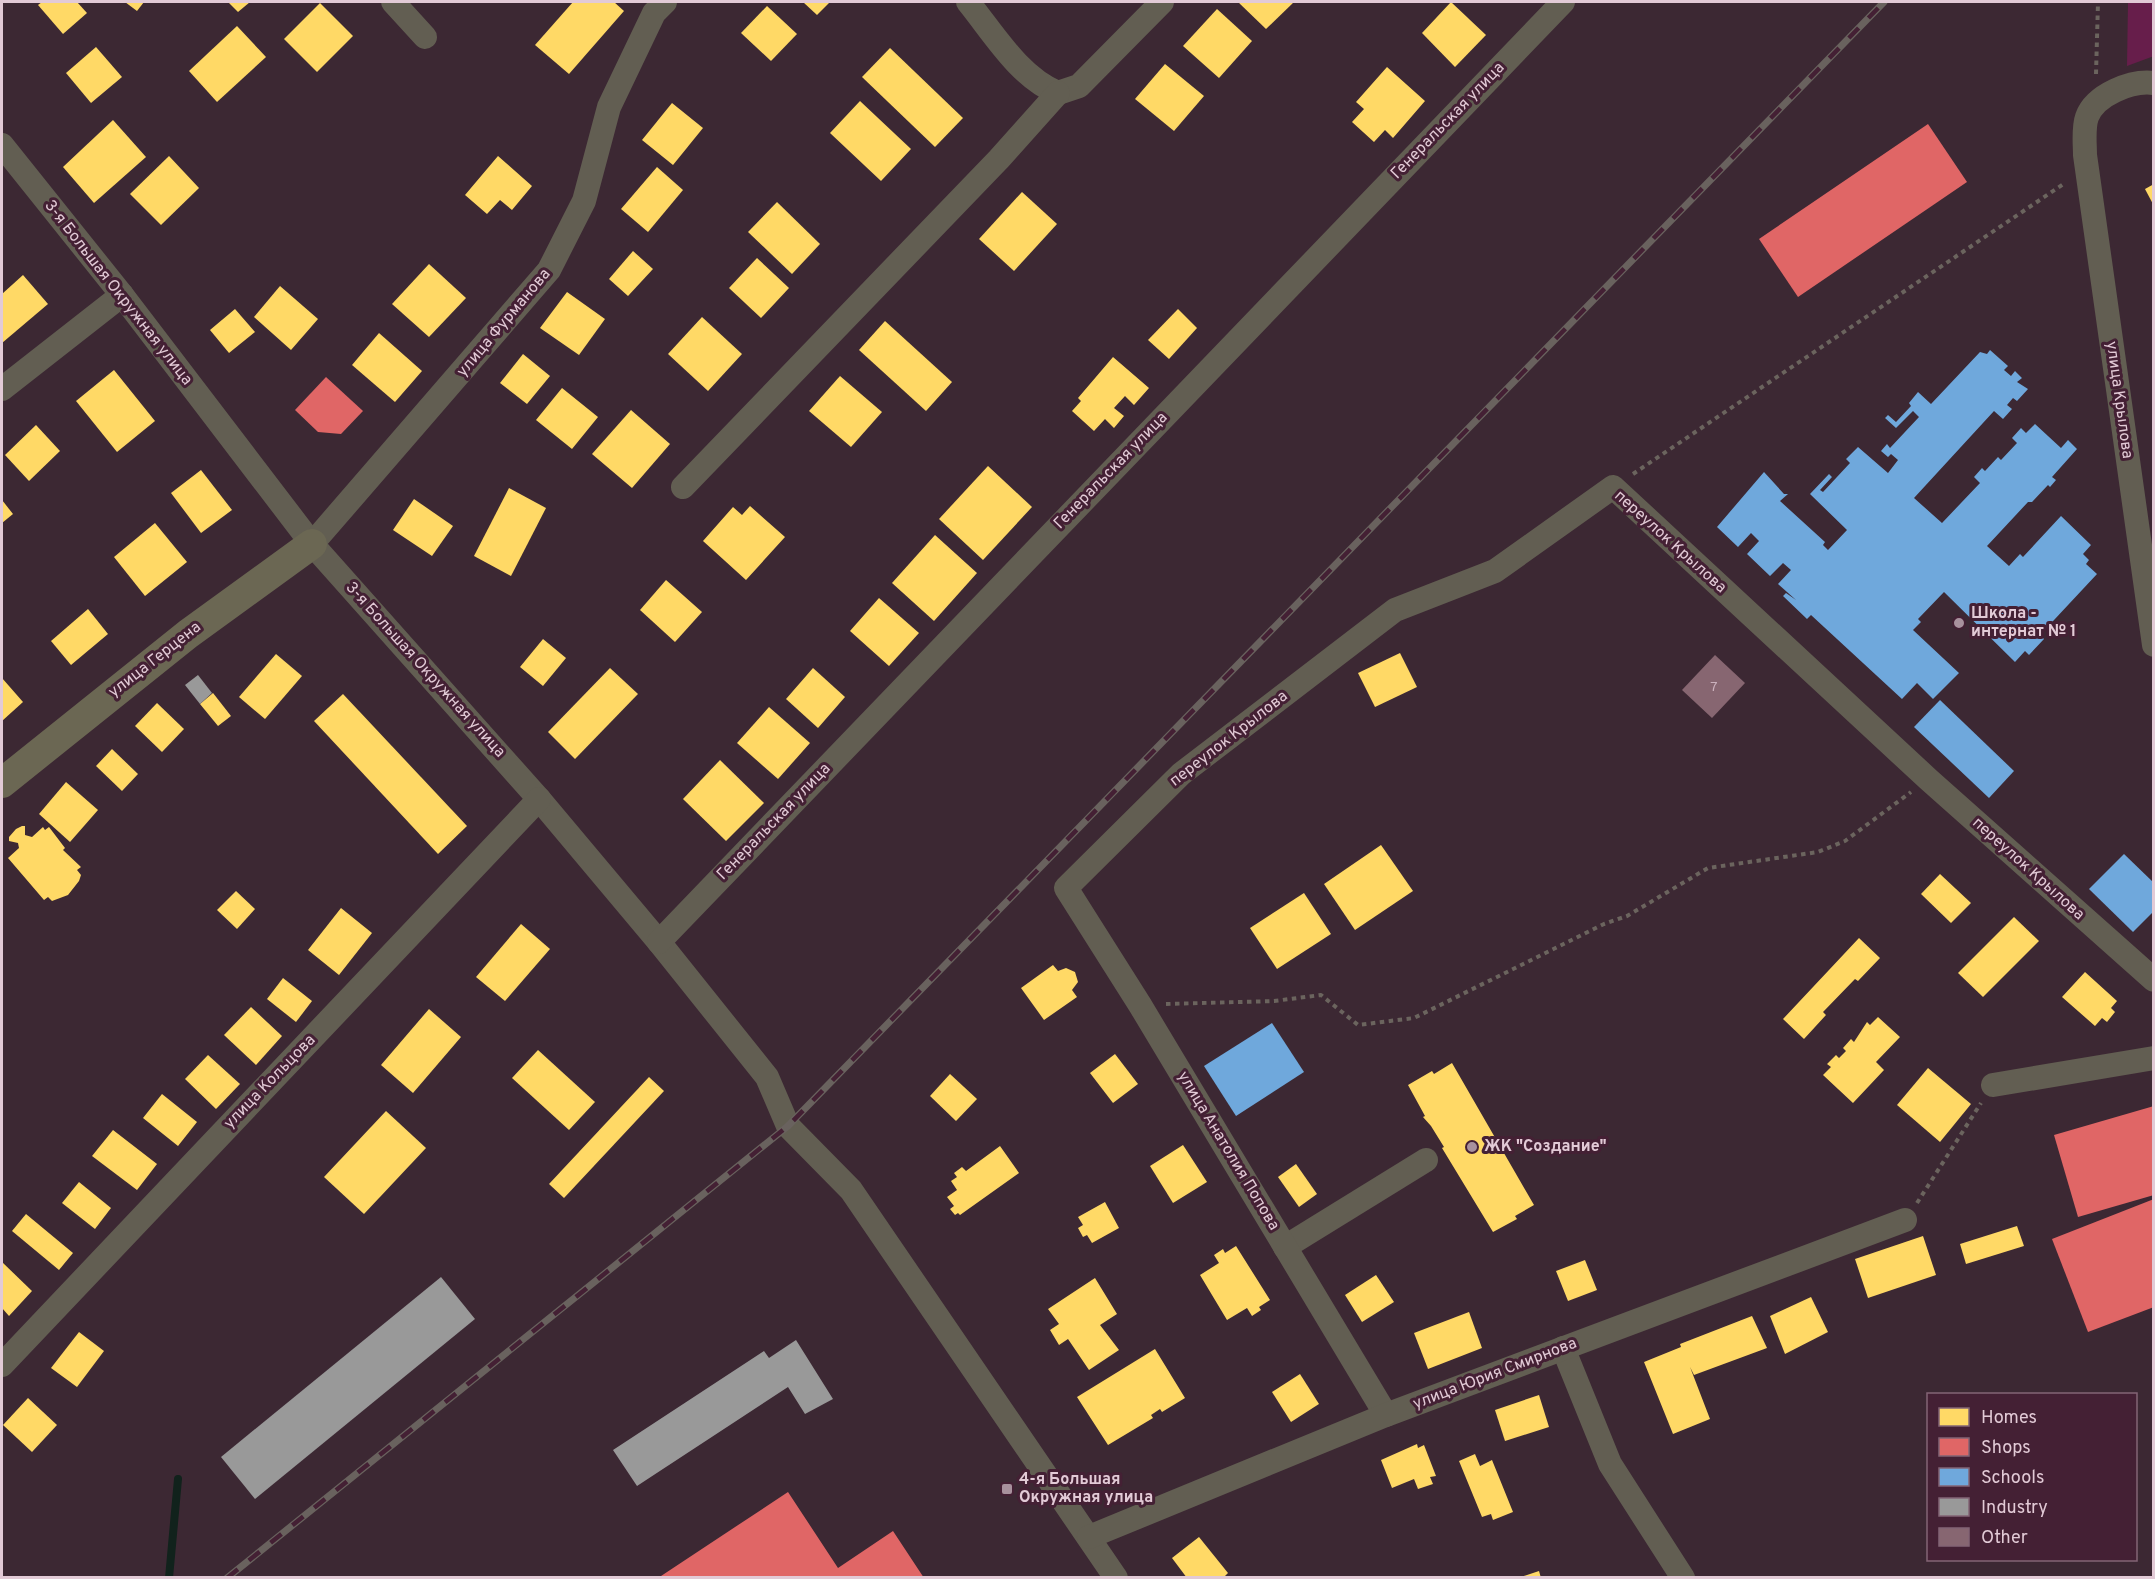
<svg xmlns="http://www.w3.org/2000/svg" width="2155" height="1579" viewBox="0 0 2155 1579" font-family="Overpass,sans-serif">
<style>
.green{fill:#671e4b}
.homes{fill:#ffd966}
.shops{fill:#e06666}
.schools{fill:#6fa8dc}
.industry{fill:#999}
.lines{fill:none;stroke-linecap:round;stroke-linejoin:round}
.stream{stroke:#11221c;stroke-width:8}
.building{fill:#876671}
.path{stroke:#6b645e;stroke-width:4;stroke-dasharray:4.5 4.5;stroke-linecap:butt}
.minor{stroke:#625e52;stroke-width:24}
.major{stroke:#6b6753;stroke-width:30}
.rail-casing{stroke:#69625e;stroke-width:7}
.rail{stroke:#442034;stroke-width:4.5;stroke-dasharray:14;stroke-linecap:butt}
.poi-dot{fill:#a8919d;stroke:#442034;stroke-width:2}
.labels{text-anchor:middle;dominant-baseline:central;stroke-width:6;stroke-linejoin:round;paint-order:stroke}
.number-label{font-size:14px;fill:#cbb1bd}
.street-label{font-size:16px;fill:#e2cad6;stroke:#442034}
.poi-label{font-size:16px;font-weight:bold;fill:#e2cad6;stroke:#442034;text-anchor:start}
</style>
<rect width="100%" height="100%" fill="#3c2833"/>
<polygon class="green" points="2128,2 2153,2 2154,56 2127,66"/>
<g class="homes">
<polygon points="42,2 77,2 87,13 63,34 38,5"/>
<polygon points="125,2 144,2 137,11"/>
<polygon points="228,2 250,2 238,12"/>
<polygon points="573,2 614,2 624,11 569,74 535,45"/>
<polygon points="803,2 830,2 817,15"/>
<polygon points="1238,2 1294,2 1266,29"/>
<polygon points="1451,2 1486,35 1455,67 1422,33"/>
<polygon points="320,3 353,36 317,72 284,39"/>
<polygon points="767,6 797,34 771,61 741,33"/>
<polygon points="1217,9 1252,41 1219,78 1183,46"/>
<polygon points="237,26 266,57 217,102 189,71"/>
<polygon points="96,47 122,77 91,103 66,73"/>
<polygon points="890,48 963,118 935,147 862,77"/>
<polygon points="1165,64 1204,96 1174,131 1135,99"/>
<polygon points="1387,67 1425,101 1393,138 1385,130 1374,142 1352,122 1364,109 1356,102"/>
<polygon points="860,101 911,149 881,181 830,133"/>
<polygon points="672,103 703,128 673,165 642,140"/>
<polygon points="113,120 146,157 94,203 63,167"/>
<polygon points="169,156 199,188 161,225 130,194"/>
<polygon points="498,156 532,186 512,210 500,200 487,214 465,195"/>
<polygon points="657,167 683,190 648,232 621,209"/>
<polygon points="2154,184 2154,206 2145,189"/>
<polygon points="1022,192 1057,224 1014,271 979,239"/>
<polygon points="777,202 820,244 792,274 748,232"/>
<polygon points="633,251 653,269 628,296 609,279"/>
<polygon points="757,258 789,288 761,318 729,288"/>
<polygon points="429,264 466,298 429,337 392,304"/>
<polygon points="23,275 48,304 2,343 2,294"/>
<polygon points="280,286 318,319 291,350 254,317"/>
<polygon points="567,292 605,319 579,355 540,328"/>
<polygon points="235,309 255,332 229,353 210,330"/>
<polygon points="1178,309 1197,328 1169,359 1148,340"/>
<polygon points="702,317 742,354 708,391 668,354"/>
<polygon points="885,321 952,382 926,411 859,350"/>
<polygon points="379,333 422,371 395,402 352,365"/>
<polygon points="523,354 550,376 527,404 500,383"/>
<polygon points="1113,357 1149,388 1134,405 1125,396 1114,408 1124,416 1114,428 1105,419 1094,431 1072,411 1081,401 1078,398"/>
<polygon points="114,370 155,421 117,452 76,401"/>
<polygon points="840,376 882,412 851,447 809,411"/>
<polygon points="562,388 598,417 572,449 536,420"/>
<polygon points="631,410 670,444 632,488 592,454"/>
<polygon points="36,425 60,451 29,481 5,455"/>
<polygon points="988,466 1032,507 983,560 939,519"/>
<polygon points="201,470 232,510 201,533 171,493"/>
<polygon points="509,488 546,508 511,576 474,556"/>
<polygon points="414,499 453,526 432,556 393,530"/>
<polygon points="2,500 13,514 2,523"/>
<polygon points="750,506 785,537 746,580 703,541 733,507 742,515"/>
<polygon points="155,523 187,562 145,596 114,557"/>
<polygon points="935,535 977,573 934,621 892,583"/>
<polygon points="666,580 702,612 675,642 640,610"/>
<polygon points="879,598 919,633 889,666 850,631"/>
<polygon points="88,609 108,634 71,665 51,641"/>
<polygon points="543,639 566,658 543,686 520,667"/>
<polygon points="1400,653 1417,687 1375,707 1358,673"/>
<polygon points="276,654 302,676 265,719 239,697"/>
<polygon points="610,668 638,694 575,759 548,732"/>
<polygon points="813,668 845,697 818,728 786,699"/>
<polygon points="2,678 23,702 2,721"/>
<polygon points="213,693 231,716 218,726 200,704"/>
<polygon points="343,694 467,826 438,854 314,721"/>
<polygon points="157,703 184,729 162,752 135,726"/>
<polygon points="769,707 810,743 778,779 737,743"/>
<polygon points="112,749 138,774 122,791 96,766"/>
<polygon points="720,760 764,803 726,841 683,799"/>
<polygon points="66,782 98,810 70,842 39,814"/>
<polygon points="22,826 25,826 25,835 32,837 43,827 45,830 49,827 65,848 63,850 81,867 77,870 81,875 79,881 68,895 52,901 48,897 44,900 8,858 19,848 18,843 9,841 9,837 16,829"/>
<polygon points="1381,845 1413,891 1355,930 1324,884"/>
<polygon points="1940,874 1971,903 1951,923 1921,894"/>
<polygon points="236,891 255,909 237,929 217,910"/>
<polygon points="1304,893 1331,934 1277,969 1250,928"/>
<polygon points="341,908 372,933 339,975 308,950"/>
<polygon points="2014,917 2039,941 1983,997 1958,973"/>
<polygon points="521,924 550,949 505,1001 476,977"/>
<polygon points="1859,938 1880,958 1858,981 1855,979 1823,1012 1826,1015 1804,1039 1783,1019"/>
<polygon points="1053,965 1058,971 1066,968 1075,972 1078,982 1072,990 1077,997 1044,1020 1021,988"/>
<polygon points="2085,972 2117,1001 2111,1008 2115,1012 2107,1022 2102,1018 2095,1026 2062,997"/>
<polygon points="283,978 312,1001 296,1022 267,999"/>
<polygon points="251,1007 282,1036 256,1065 224,1035"/>
<polygon points="429,1009 461,1037 413,1093 381,1065"/>
<polygon points="1878,1017 1900,1037 1876,1062 1884,1070 1853,1103 1823,1075 1831,1067 1827,1064 1836,1055 1839,1058 1846,1051 1843,1048 1851,1039 1854,1042 1867,1022 1870,1025"/>
<polygon points="538,1050 595,1102 569,1130 512,1078"/>
<polygon points="1115,1054 1138,1084 1113,1103 1090,1073"/>
<polygon points="208,1055 240,1084 216,1109 185,1079"/>
<polygon points="1452,1063 1534,1205 1515,1216 1517,1219 1493,1232 1442,1148 1444,1147 1431,1126 1423,1117 1425,1116 1408,1085 1432,1071 1434,1074"/>
<polygon points="1928,1068 1971,1104 1940,1142 1897,1105"/>
<polygon points="950,1074 977,1099 956,1121 930,1096"/>
<polygon points="649,1077 664,1091 564,1198 549,1184"/>
<polygon points="162,1094 197,1122 178,1146 143,1118"/>
<polygon points="386,1111 426,1148 364,1214 324,1177"/>
<polygon points="113,1130 157,1164 137,1190 92,1156"/>
<polygon points="1183,1145 1207,1182 1173,1203 1150,1166"/>
<polygon points="1000,1146 1019,1173 960,1215 958,1213 955,1215 950,1209 954,1206 947,1197 957,1190 951,1181 957,1177 954,1173 962,1167 966,1171"/>
<polygon points="1296,1164 1317,1194 1299,1207 1278,1177"/>
<polygon points="79,1182 111,1208 95,1229 62,1203"/>
<polygon points="1105,1202 1119,1228 1092,1243 1087,1235 1083,1237 1078,1228 1083,1225 1078,1217"/>
<polygon points="26,1214 73,1253 59,1270 12,1231"/>
<polygon points="2017,1226 2024,1246 1966,1264 1960,1244"/>
<polygon points="1923,1236 1936,1275 1868,1298 1855,1259"/>
<polygon points="1236,1246 1270,1300 1259,1307 1261,1310 1252,1316 1247,1308 1227,1320 1200,1275 1219,1263 1214,1255 1223,1249 1225,1253"/>
<polygon points="1585,1260 1597,1290 1568,1301 1556,1271"/>
<polygon points="2,1262 32,1291 9,1316 2,1308"/>
<polygon points="1376,1275 1394,1302 1362,1322 1345,1295"/>
<polygon points="1095,1278 1117,1314 1100,1325 1119,1350 1089,1370 1068,1339 1059,1345 1050,1330 1059,1324 1048,1309"/>
<polygon points="1811,1297 1828,1332 1785,1354 1770,1316"/>
<polygon points="1469,1312 1482,1348 1428,1369 1414,1333"/>
<polygon points="1752,1316 1767,1348 1694,1375 1690,1367 1710,1419 1673,1434 1644,1362 1681,1347 1680,1344"/>
<polygon points="79,1332 104,1351 77,1387 51,1368"/>
<polygon points="1155,1349 1185,1398 1162,1412 1160,1409 1151,1415 1153,1418 1108,1445 1077,1397"/>
<polygon points="1300,1374 1319,1404 1291,1422 1272,1392"/>
<polygon points="1539,1395 1549,1427 1505,1441 1495,1410"/>
<polygon points="28,1398 57,1425 32,1452 3,1425"/>
<polygon points="1417,1444 1418,1448 1424,1445 1436,1476 1430,1477 1433,1484 1418,1489 1414,1479 1392,1488 1381,1460"/>
<polygon points="1475,1454 1480,1466 1492,1460 1513,1512 1493,1520 1491,1514 1482,1517 1459,1461"/>
<polygon points="1199,1537 1228,1573 1223,1578 1187,1578 1172,1558"/>
<polygon points="1539,1571 1541,1578 1521,1578 1521,1577"/>
</g>
<g class="shops">
<polygon points="1928,124 1967,182 1798,297 1759,239"/>
<polygon points="326,377 363,411 341,434 318,432 295,410"/>
<polygon points="2154,1106 2154,1195 2078,1217 2054,1135"/>
<polygon points="2154,1199 2154,1307 2088,1332 2052,1239"/>
<polygon points="788,1492 838,1568 893,1531 924,1578 658,1578"/>
</g>
<g class="schools">
<polygon points="1990,350 2008,366 2004,370 2011,376 2015,371 2022,378 2017,382 2028,389 2017,401 2013,398 2007,405 2012,409 2003,419 1994,411 1914,498 1942,523 1980,483 1974,477 1982,468 1985,471 1998,457 2001,460 2017,443 2012,438 2021,428 2026,433 2035,424 2061,448 2068,440 2077,449 2052,477 2056,480 2050,487 2048,485 2032,502 2028,502 1987,546 2009,566 2020,554 2023,557 2061,516 2091,545 2083,554 2089,560 2086,564 2097,574 2040,635 2044,639 2029,655 2025,651 2015,662 1944,592 1918,619 1921,622 1913,630 1959,673 1933,699 1917,683 1902,699 1811,615 1807,619 1783,596 1786,593 1796,600 1778,584 1791,570 1783,563 1770,576 1747,554 1759,541 1751,533 1738,547 1717,527 1764,472 1784,494 1788,494 1780,501 1825,542 1823,545 1828,550 1847,530 1810,494 1829,474 1832,477 1820,490 1823,492 1850,463 1846,459 1858,447 1888,473 1898,460 1891,454 1888,457 1881,451 1887,444 1890,448 1919,417 1913,411 1896,428 1885,418 1888,415 1896,422 1911,406 1909,403 1918,392 1931,404 1980,352 1987,354"/>
<polygon points="1940,700 2014,771 1989,798 1914,727"/>
<polygon points="2124,854 2154,883 2154,911 2133,932 2089,889"/>
<polygon points="1272,1023 1304,1072 1236,1116 1204,1066"/>
</g>
<g class="industry">
<polygon points="198,675 212,693 200,704 185,685"/>
<polygon points="441,1277 475,1319 255,1499 221,1457"/>
<polygon points="796,1340 833,1399 805,1414 788,1387 637,1486 613,1450 764,1351 769,1358"/>
</g>
<g class="lines">
<polyline class="stream" points="169,1578 178,1479"/>
</g>
<polygon class="building" points="1715,655 1745,683 1712,718 1682,690"/>
<g class="lines">
<g class="path">
<polyline points="2096,74 2098,2"/>
<polyline points="1633,474 2065,183"/>
<polyline points="1166,1004 1274,1001 1321,995 1358,1025 1414,1018 1604,924 1627,916 1708,868 1818,852 1845,841 1911,792"/>
<polyline points="1917,1203 1981,1103"/>
</g>
<g class="minor">
<polyline points="393,2 425,37"/>
<path d="M968,2C994,34 1019,77 1058,93L1079,86L1162,2"/>
<path d="M2154,83C2131,80 2095,95 2087,117C2083,128 2085,144 2085,155L2154,645"/>
<polyline points="2,145 122,295 312,544 539,799 659,942 767,1077 788,1126 851,1190 1116,1578"/>
<polyline points="2,389 122,295"/>
<polyline points="683,487 999,159 1058,93"/>
<polyline points="312,544 549,270 584,201 609,107 654,13 665,2"/>
<polyline points="659,942 1563,2"/>
<polyline points="1993,1085 2154,1058"/>
<polyline points="1285,1247 1426,1160"/>
<polyline points="1563,1348 1610,1464 1683,1578"/>
<polyline points="2,1365 539,799"/>
<polyline points="1386,1415 1140,1005 1066,888 1181,774 1395,610 1495,571 1613,487 1928,779 2154,980"/>
<polyline points="1089,1537 1386,1415 1905,1220"/>
</g>
<polyline class="major" points="2,783 188,634 312,544"/>
<g class="rail-casing">
<polyline id="rail" points="227,1578 788,1126 1884,2"/>
</g>
<use href="#rail" class="rail"/>
</g>
<g class="poi-dot">
<circle cx="1959" cy="623" r="6"/>
<circle cx="1472" cy="1147" r="6"/>
<rect x="1001" y="1483" width="12" height="12" rx="3"/>
</g>
<g class="labels">
<g class="number-label">
<text x="1714" y="687">7</text>
</g>
<g class="street-label">
<text transform="translate(1448 121) rotate(-46)">Генеральская улица</text>
<text transform="translate(118 293) rotate(52)">3-я Большая Окружная улица</text>
<text transform="translate(504 323) rotate(-50)">улица Фурманова</text>
<text transform="translate(2119 400) rotate(82)">улица Крылова</text>
<text transform="translate(1111 471) rotate(-46)">Генеральская улица</text>
<text transform="translate(1670 542) rotate(42)">переулок Крылова</text>
<text transform="translate(155 660) rotate(-38)">улица Герцена</text>
<text transform="translate(425 670) rotate(48)">3-я Большая Окружная улица</text>
<text transform="translate(1229 739) rotate(-38)">переулок Крылова</text>
<text transform="translate(774 822) rotate(-46)">Генеральская улица</text>
<text transform="translate(2028 869) rotate(42)">переулок Крылова</text>
<text transform="translate(270 1082) rotate(-46)">улица Кольцова</text>
<text transform="translate(1228 1151) rotate(59)">улица Анатолия Попова</text>
<text transform="translate(1495 1374) rotate(-21)">улица Юрия Смирнова</text>
</g>
<g class="poi-label">
<text x="1971" y="614">Школа -<tspan x="1971" dy="18">интернат № 1</tspan></text>
<text x="1484" y="1147">ЖК "Создание"</text>
<text x="1019" y="1480">4-я Большая<tspan x="1019" dy="18">Окружная улица</tspan></text>
</g>
</g>
<rect width="2155" height="1579" fill="none" stroke="#e2cad6" stroke-width="6"/>
<rect x="1927" y="1393" width="210" height="168" fill="#442034" stroke="#836475" stroke-width="1.5"/>
<rect x="1939" y="1408" width="30" height="18" fill="#ffd966" stroke="#836475" stroke-width="1.5"/>
<text x="1981" y="1423" font-size="18" fill="#e2cad6">Homes</text>
<rect x="1939" y="1438" width="30" height="18" fill="#e06666" stroke="#836475" stroke-width="1.5"/>
<text x="1981" y="1453" font-size="18" fill="#e2cad6">Shops</text>
<rect x="1939" y="1468" width="30" height="18" fill="#6fa8dc" stroke="#836475" stroke-width="1.5"/>
<text x="1981" y="1483" font-size="18" fill="#e2cad6">Schools</text>
<rect x="1939" y="1498" width="30" height="18" fill="#999999" stroke="#836475" stroke-width="1.5"/>
<text x="1981" y="1513" font-size="18" fill="#e2cad6">Industry</text>
<rect x="1939" y="1528" width="30" height="18" fill="#876671" stroke="#836475" stroke-width="1.5"/>
<text x="1981" y="1543" font-size="18" fill="#e2cad6">Other</text>
</svg>
